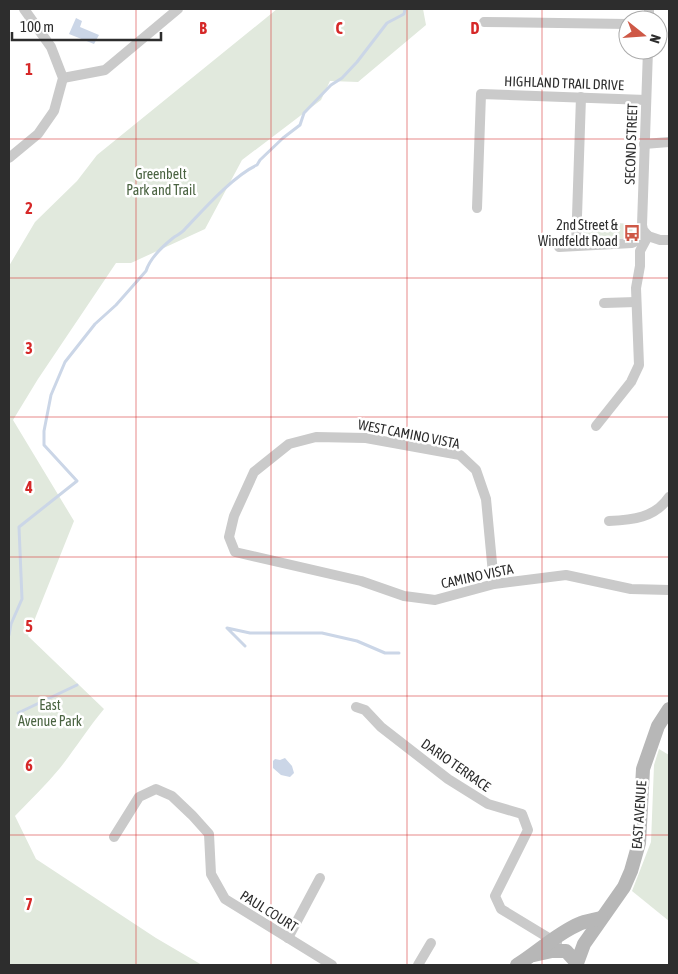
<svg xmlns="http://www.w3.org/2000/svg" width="678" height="974" viewBox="0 0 678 974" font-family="'Asap Condensed',sans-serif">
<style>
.green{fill:#e1e9dd}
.water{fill:#cbd6e7}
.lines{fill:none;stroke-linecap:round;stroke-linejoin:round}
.stream{stroke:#cbd6e7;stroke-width:3}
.street{stroke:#cacaca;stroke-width:10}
.secondary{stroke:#b7b7b7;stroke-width:14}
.grid{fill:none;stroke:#d62828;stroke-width:1;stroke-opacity:0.55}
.labels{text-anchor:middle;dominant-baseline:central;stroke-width:5;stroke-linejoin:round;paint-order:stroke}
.street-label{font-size:14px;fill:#2d2d2d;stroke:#fff}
.park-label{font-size:14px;fill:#4a6341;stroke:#fff}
.poi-label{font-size:14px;fill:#2d2d2d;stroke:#fff;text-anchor:end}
.grid-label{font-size:16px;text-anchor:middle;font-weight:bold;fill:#d62828;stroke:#fff;stroke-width:5;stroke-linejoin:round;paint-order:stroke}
</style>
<rect width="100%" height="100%" fill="#fff"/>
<g class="green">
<path d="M277,9H423L426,25L358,82L330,81L321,100L242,160L205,229L131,263H116L38,379L13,420L74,521L28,636L104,709C88,728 75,749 60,768C46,785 30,800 15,816L36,859L156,938L202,965H9V266L35,222L77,181L97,155Z"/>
<path d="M582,221L633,224L632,236L630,238L590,239C582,235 582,229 582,221Z"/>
<polygon points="659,749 669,755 669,921 632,891 651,842 654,765"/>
</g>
<g class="water">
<polygon points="76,18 82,21 80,27 99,35 94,44 69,34"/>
<polygon points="285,758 292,766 294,773 290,777 281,775 273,768 273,761 275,759 280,760"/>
</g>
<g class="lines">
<g class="stream">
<path d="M9,635L11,624L22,599L19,527L77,481L44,445V431L51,395L65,362L95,324L116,305L146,271C150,258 163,246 173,238C177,235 182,233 185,229C203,210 233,176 257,165L260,160L283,138L300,125L304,113L331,85L342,78L357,62L387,23L404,14L405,9"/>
<polyline points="245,646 227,628 250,633 322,633 357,641 385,653 399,653"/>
<polyline points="18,713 77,685"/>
</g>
<g class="street">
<polyline points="649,20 649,9"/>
<polyline points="484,22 628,24"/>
<polyline points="648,50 642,225 643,230 648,236"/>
<polyline points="63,78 105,70 178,9"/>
<polyline points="644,144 669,142"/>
<polyline points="9,158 38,134 54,111 63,78 51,47 24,9"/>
<polyline points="477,208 481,94 646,100"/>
<polyline points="576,246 581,97"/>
<polyline points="559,247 632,243 648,236 660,240 669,240"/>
<polyline points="604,303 636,302"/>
<polyline points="596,426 631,382 639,365 636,288 640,266 640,251 648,236"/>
<path d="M609,521C632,520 655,518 669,497"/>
<polyline points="494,584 486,499 476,470 460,455 366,438 316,437 289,444 254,472 234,516 229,537 235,552 361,581 404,596 435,600 494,584 566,575 631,589 669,590"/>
<polyline points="356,707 365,710 381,727 448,779 488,804 522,814 528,830 495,896 501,909 557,943"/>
<polyline points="114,837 139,797 156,789 172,796 192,815 209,834 211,874 225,899 332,965"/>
<polyline points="288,938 320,878"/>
<polyline points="418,965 431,943"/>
</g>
<g class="secondary">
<polyline points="534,955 552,951 566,951 577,963 584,944 624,887 631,871 639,843 643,769 658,726 669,709"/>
<path d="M517,965C538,952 556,934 579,924C585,921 594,920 601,918"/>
</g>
</g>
<path class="grid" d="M136,9V965M271,9V965M407,9V965M542,9V965M9,139H669M9,278H669M9,417H669M9,557H669M9,696H669M9,835H669"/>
<defs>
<g id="bus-bare" transform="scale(1.35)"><path d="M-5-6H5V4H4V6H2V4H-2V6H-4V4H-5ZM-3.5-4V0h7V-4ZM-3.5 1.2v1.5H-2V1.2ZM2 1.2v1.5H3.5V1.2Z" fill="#ce5846" stroke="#fff" stroke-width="2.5" paint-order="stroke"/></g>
</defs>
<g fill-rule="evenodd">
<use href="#bus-bare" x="632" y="233"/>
</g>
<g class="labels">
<g class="street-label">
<text transform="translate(564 83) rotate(2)">HIGHLAND TRAIL DRIVE</text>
<text transform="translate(631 144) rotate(-88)">SECOND STREET</text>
<text transform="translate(409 434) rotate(11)">WEST CAMINO VISTA</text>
<text transform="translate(477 576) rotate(-12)">CAMINO VISTA</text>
<text transform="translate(456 765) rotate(35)">DARIO TERRACE</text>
<text transform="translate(639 815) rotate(-86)">EAST AVENUE</text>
<text transform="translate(269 911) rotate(32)">PAUL COURT</text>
</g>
<g class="park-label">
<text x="161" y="174">Greenbelt<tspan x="161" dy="16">Park and Trail</tspan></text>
<text x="50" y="705">East<tspan x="50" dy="16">Avenue Park</tspan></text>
</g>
<g class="poi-label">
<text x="618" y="225">2nd Street &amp;<tspan x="618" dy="16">Windfeldt Road</tspan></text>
</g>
</g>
<g class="grid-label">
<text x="203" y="34">B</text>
<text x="339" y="34">C</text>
<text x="475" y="34">D</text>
<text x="29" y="75">1</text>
<text x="29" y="214">2</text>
<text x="29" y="354">3</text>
<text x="29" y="493">4</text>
<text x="29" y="632">5</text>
<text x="29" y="771">6</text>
<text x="29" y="910">7</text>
</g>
<rect width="678" height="974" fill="none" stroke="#2d2d2d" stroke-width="20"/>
<g transform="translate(643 35) rotate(107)"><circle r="24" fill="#ffffff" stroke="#ababab"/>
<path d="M0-4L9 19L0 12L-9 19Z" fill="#ce5846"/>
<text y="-8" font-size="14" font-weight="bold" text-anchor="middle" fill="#2d2d2d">N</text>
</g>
<path d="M12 32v8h149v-8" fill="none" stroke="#2d2d2d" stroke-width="2.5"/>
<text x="20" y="32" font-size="15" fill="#2d2d2d" stroke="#ffffff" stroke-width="4" paint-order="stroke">100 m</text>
</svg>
